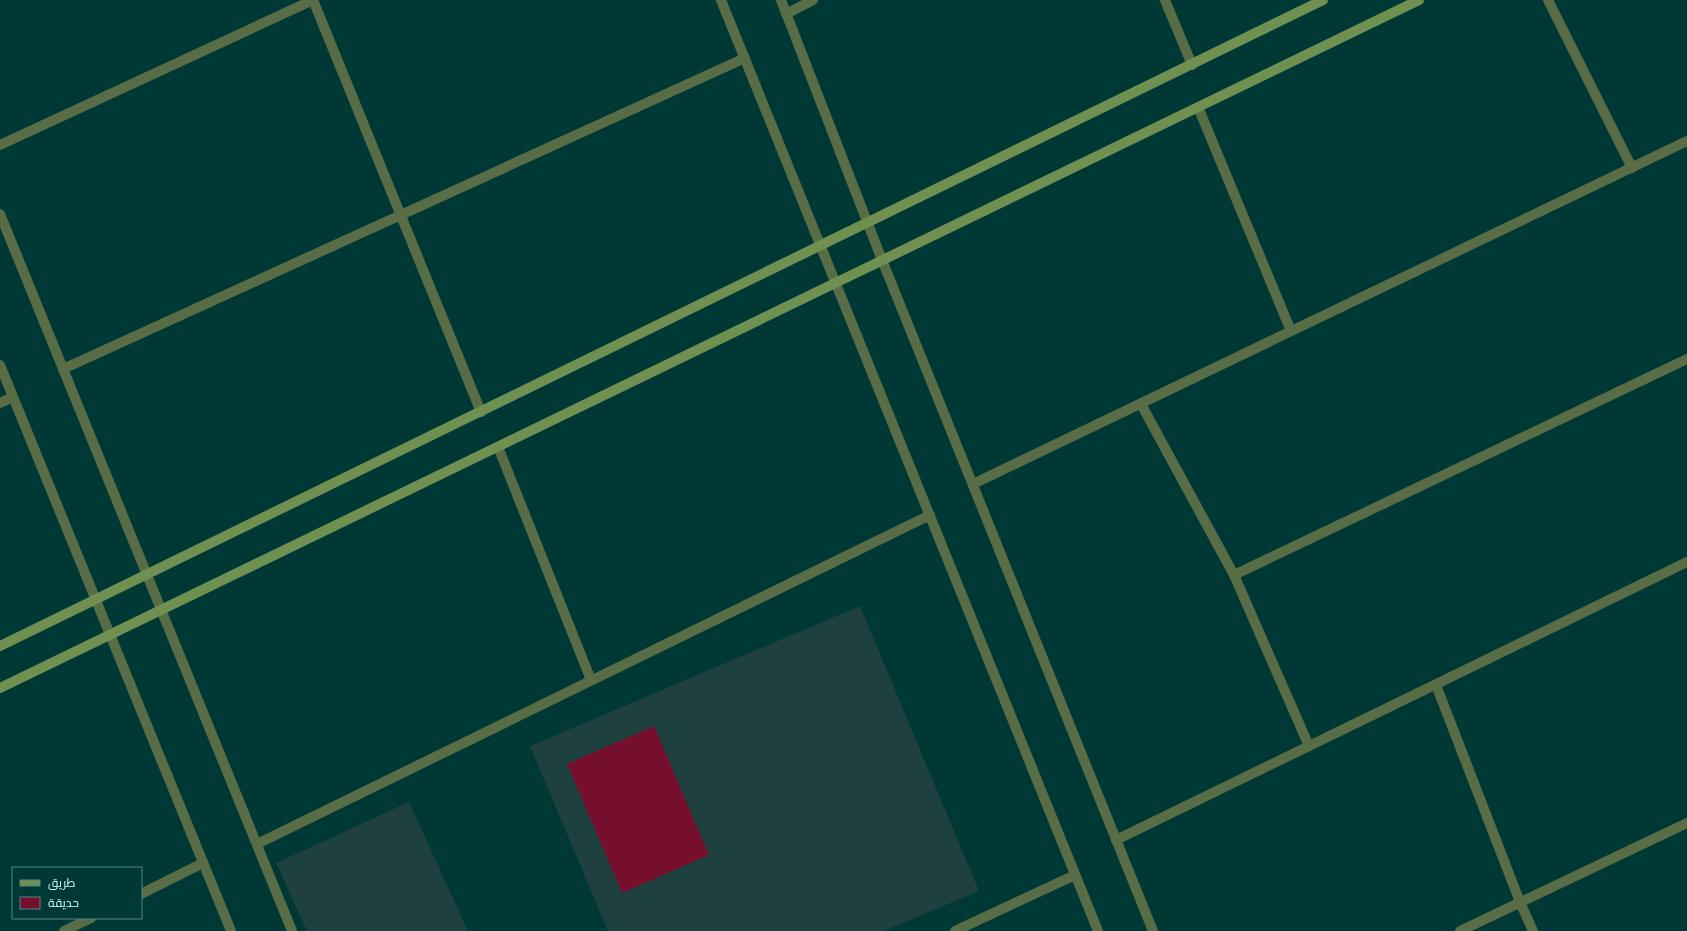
<svg xmlns="http://www.w3.org/2000/svg" width="1687" height="931" viewBox="0 0 1687 931" font-family="'IBM Plex Sans',Cairo,sans-serif">
<style>
.built{fill:#1e403e}
.park{fill:#760f2e}
.lines{fill:none;stroke-linecap:round;stroke-linejoin:round}
.street{stroke:#586d46;stroke-width:10}
.secondary{stroke:#6f9050;stroke-width:10}
</style>
<rect width="100%" height="100%" fill="#003836"/>
<g class="built">
<polygon points="860,606 979,891 884,931 608,931 530,746"/>
<polygon points="409,802 468,931 307,931 276,863"/>
</g>
<polygon class="park" points="654,726 709,855 622,893 567,764"/>
<g class="lines">
<g class="street">
<polyline points="313,0 481,412"/>
<polyline points="721,0 1098,931"/>
<polyline points="781,0 882,260 1153,931"/>
<polyline points="1165,0 1192,65"/>
<polyline points="1548,0 1632,168"/>
<polyline points="786,14 813,0"/>
<polyline points="1198,107 1291,331"/>
<polyline points="0,145 313,0"/>
<polyline points="0,214 292,931"/>
<polyline points="0,365 231,931"/>
<polyline points="63,369 745,58"/>
<polyline points="0,403 13,397"/>
<polyline points="1141,404 1234,575 1309,746"/>
<polyline points="498,447 591,680"/>
<polyline points="973,484 1687,141"/>
<polyline points="1234,575 1687,359"/>
<polyline points="1436,685 1520,902 1533,931"/>
<polyline points="1116,840 1687,562"/>
<polyline points="257,844 930,515"/>
<polyline points="141,894 203,863"/>
<polyline points="64,931 91,918"/>
<polyline points="955,931 1075,875"/>
<polyline points="1460,931 1687,823"/>
</g>
<g class="secondary">
<polyline points="0,646 1323,0"/>
<polyline points="0,688 1419,0"/>
</g>
</g>
<rect x="12" y="867" width="130" height="52" fill="#003836" stroke="#528683"/>
<rect x="20" y="880" width="20" height="6" fill="#6f9050" stroke="#528683"/>
<text x="48" y="887" font-size="12" fill="#cefaf7">طريق</text>
<rect x="20" y="897" width="20" height="12" fill="#760f2e" stroke="#528683"/>
<text x="48" y="907" font-size="12" fill="#cefaf7">حديقة</text>
</svg>
